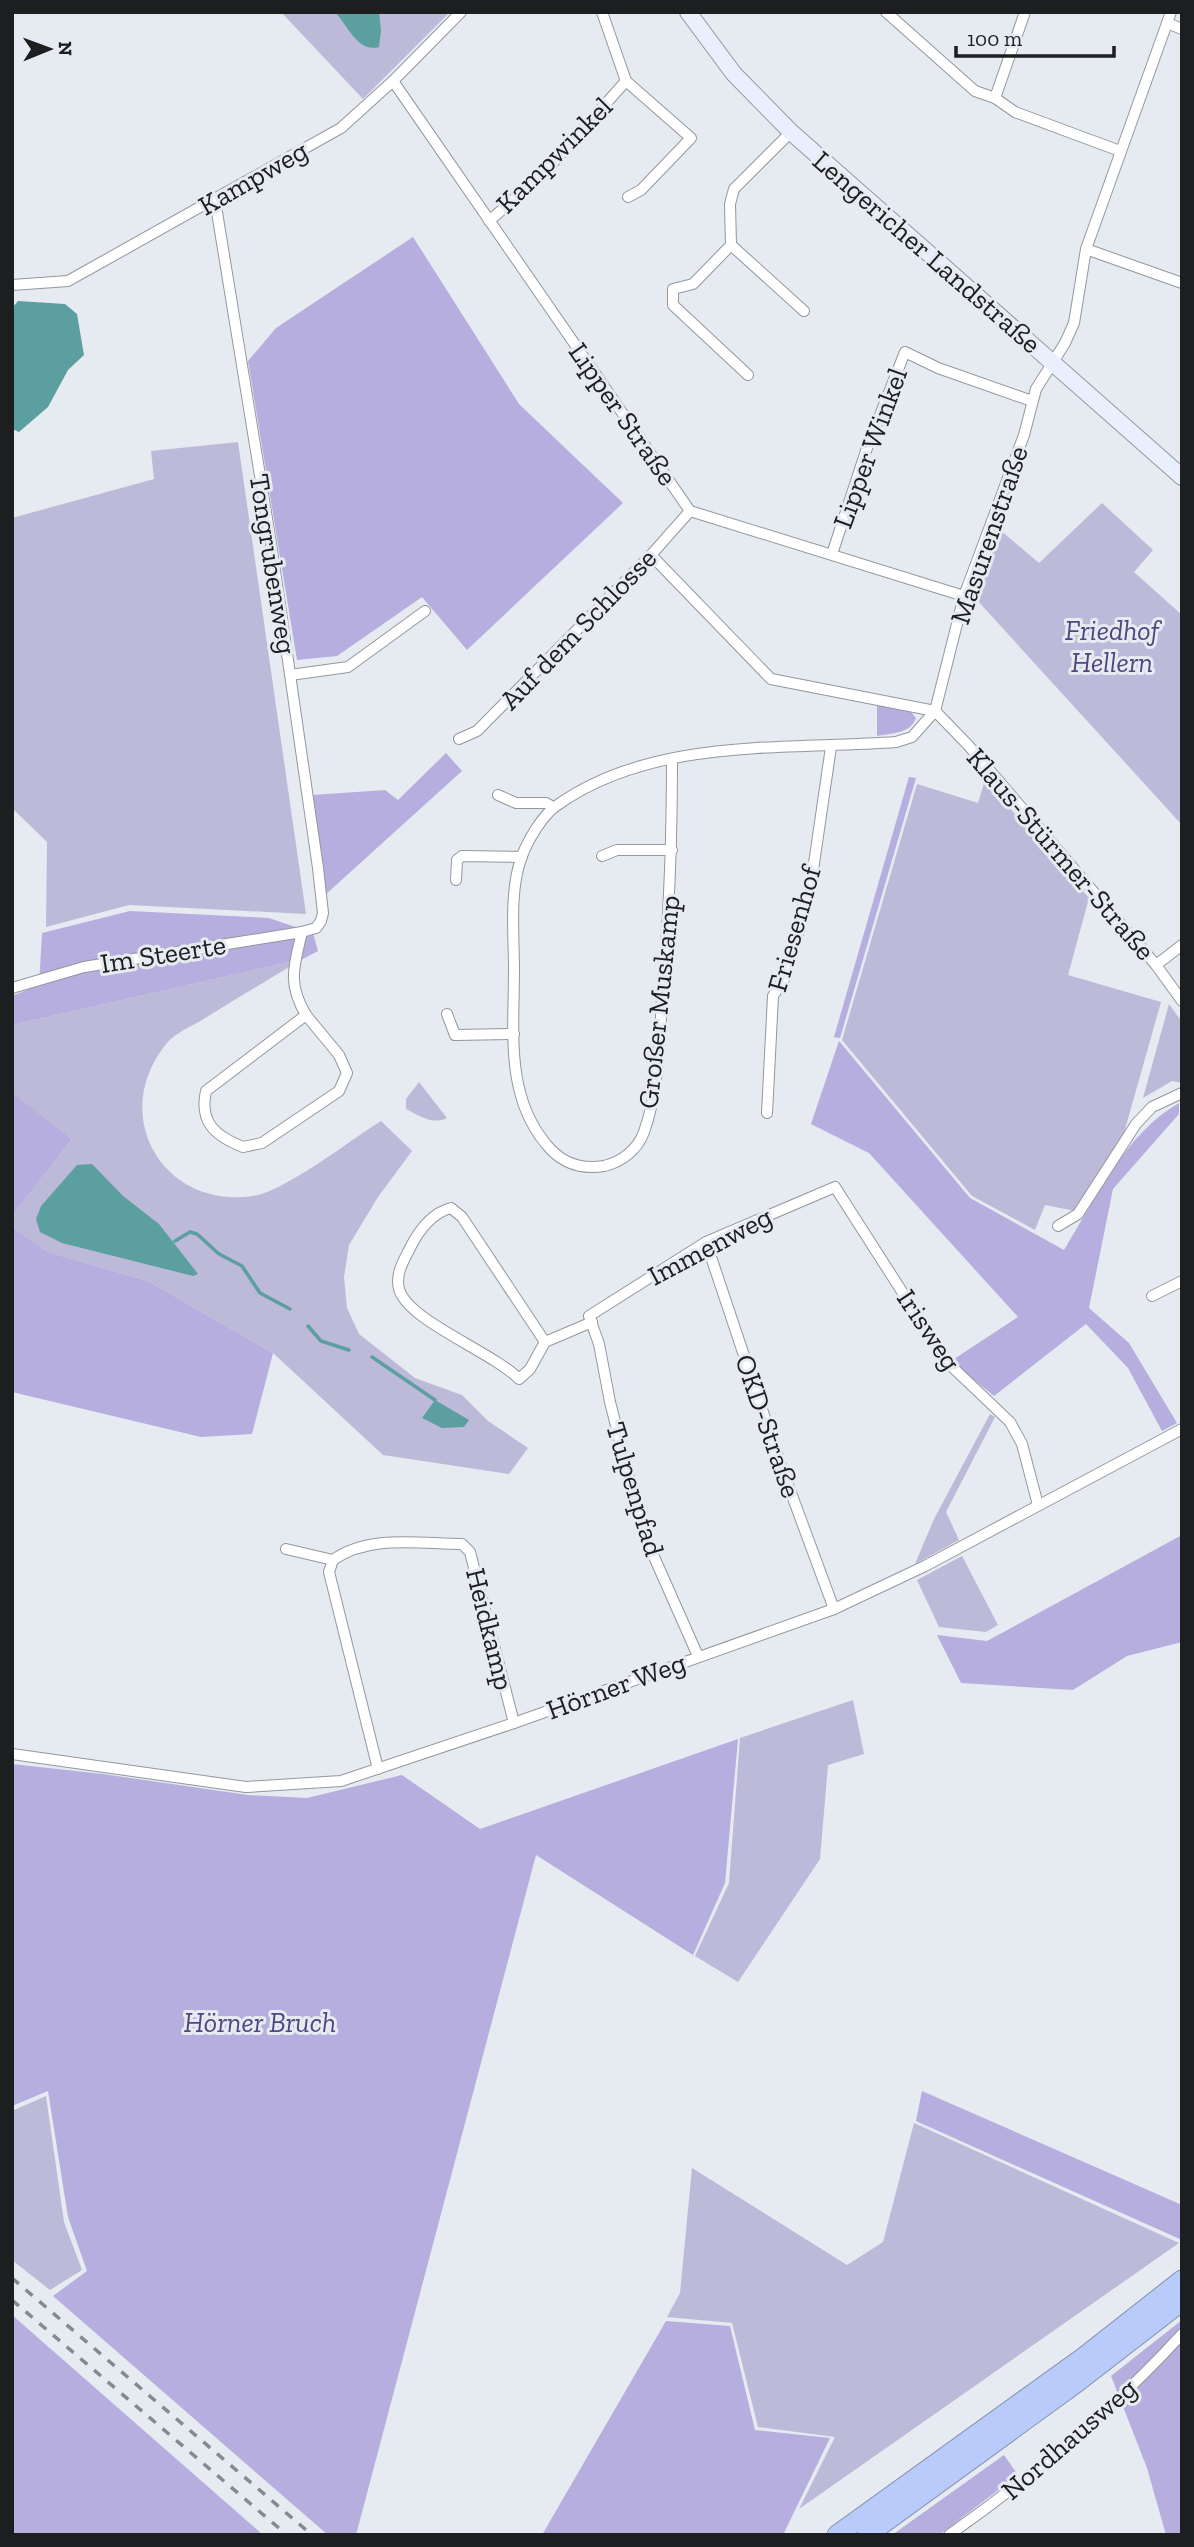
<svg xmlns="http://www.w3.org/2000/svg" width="1194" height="2547" viewBox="0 0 1194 2547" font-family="'Zilla Slab',serif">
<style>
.green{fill:#bdb9d9}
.forest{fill:#b5aede}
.water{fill:#5c9fa1}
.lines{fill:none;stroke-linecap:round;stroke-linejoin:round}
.stream{stroke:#5c9fa1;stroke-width:3.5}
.minor-casing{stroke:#92989d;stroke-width:12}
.secondary-casing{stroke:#92989d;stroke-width:18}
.motorway-casing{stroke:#828eae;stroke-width:21}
.minor{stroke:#fff;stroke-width:10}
.secondary{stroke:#eaeffe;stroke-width:16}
.motorway{stroke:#b9cbfa;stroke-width:19}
.rail{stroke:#868a8e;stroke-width:3.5;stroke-dasharray:9 9;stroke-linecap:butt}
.labels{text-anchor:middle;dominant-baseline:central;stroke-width:6;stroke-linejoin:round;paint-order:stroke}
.street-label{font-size:28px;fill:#1c1e20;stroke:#e5ebf1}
.park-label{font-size:28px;font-style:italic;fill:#524581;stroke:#e5ebf1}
</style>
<rect width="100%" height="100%" fill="#e5ebf1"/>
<g class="green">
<polygon points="281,12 450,12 363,99"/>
<polygon points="238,442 306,914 129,905 46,927 47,842 12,808 12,518 154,479 151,451"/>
<polygon points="1102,503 1153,550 1134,572 1182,615 1182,825 976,599 1000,530 1039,563"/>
<polygon points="985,780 1089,898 1068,975 1161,1002 1124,1133 1075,1211 1045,1205 1035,1230 972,1196 842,1040 917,784 978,803"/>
<path d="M303,959C269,979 236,999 202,1020C192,1026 175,1033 167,1043C108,1114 162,1209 253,1196C284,1192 352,1139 381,1121L412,1151L378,1197L349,1245L344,1277L347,1308L359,1334L415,1378L462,1395L488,1421L528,1448L509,1474L383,1455L273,1353L148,1281L48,1252L12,1227V1216L72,1139L13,1095L12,1025Z"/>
<polygon points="1169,1004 1182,1022 1182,1083 1172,1081 1143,1098"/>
<path d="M419,1082L447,1118C432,1125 420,1116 406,1109V1099Z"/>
<polygon points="990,1414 995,1417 946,1512 959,1540 915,1564 934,1519"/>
<polygon points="962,1556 998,1625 986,1632 939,1627 917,1580"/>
<polygon points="853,1700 864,1754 828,1765 820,1859 738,1982 695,1956 729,1883 740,1738"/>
<polygon points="46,2096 64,2222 82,2270 50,2290 12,2260 12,2111"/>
<polygon points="914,2123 1179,2243 799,2509 835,2437 758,2427 732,2323 667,2317 680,2293 692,2168 847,2265 883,2242"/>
</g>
<g class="forest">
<polygon points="413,237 519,404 623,503 467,650 422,597 337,656 297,660 248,361 276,328"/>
<path d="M877,704L911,712L916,718C910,734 892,733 877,736Z"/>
<polygon points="446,753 462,771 325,895 313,795 385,790 398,800"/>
<polygon points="909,777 916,778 840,1038 834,1037"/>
<polygon points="130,911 269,918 313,933 318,951 303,959 12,1025 12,996 39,985 42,933"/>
<path d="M839,1041L970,1198L1064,1250C1096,1198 1125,1134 1179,1103V1114L1113,1189L1089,1308L1129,1343L1177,1423L1162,1431L1128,1368L1086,1324L994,1396L951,1361L1018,1317L869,1153L811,1124Z"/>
<polygon points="12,1093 72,1139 12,1216"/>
<polygon points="12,1227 48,1252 148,1281 273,1353 252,1434 201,1437 12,1392"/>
<polygon points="1182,1535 1182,1642 1127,1656 1073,1690 961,1683 937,1635 987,1641"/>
<polygon points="738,1739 725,1883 693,1955 536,1855 356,2535 328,2535 53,2296 87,2271 68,2217 48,2091 12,2106 12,1764 103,1774 248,1795 307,1798 402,1775 480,1829"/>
<polygon points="922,2091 1182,2205 1182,2240 916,2121"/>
<polygon points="12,2315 263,2535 12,2535"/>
<polygon points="1182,2320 1182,2535 1166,2535 1147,2468 1111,2376"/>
<polygon points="666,2321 730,2326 755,2430 830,2438 783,2535 542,2535"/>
<polygon points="1004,2455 1018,2475 939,2535 892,2535"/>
</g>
<g class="water">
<path d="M335,12H379L381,31L379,47C358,53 348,26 335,12Z"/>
<polygon points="18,301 65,304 77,314 84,355 68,370 48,407 19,432 12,429 12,308"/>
<polygon points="92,1164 123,1196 159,1224 198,1274 193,1276 62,1243 40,1232 36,1219 41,1206 77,1165"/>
<polygon points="435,1400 469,1420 464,1427 442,1428 422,1418"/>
</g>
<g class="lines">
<g class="stream">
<polyline points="175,1241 190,1232 197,1234 219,1254 242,1266 260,1293 290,1309"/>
<polyline points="308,1326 321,1341 349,1350"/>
<polyline points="372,1357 435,1400"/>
</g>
<g class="minor-casing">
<g id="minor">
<polyline points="886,12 975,91 995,98 1015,112 1120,151"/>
<polyline points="1167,23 1182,29"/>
<polyline points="393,81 690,511 964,596"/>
<polyline points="626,81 691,138 641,190 628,197"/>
<polyline points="995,98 1025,12"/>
<polyline points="489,221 542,175 626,81 602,12"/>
<polyline points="731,245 804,311"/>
<polyline points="1086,249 1182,283"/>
<polyline points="12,285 68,281 341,128 393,81 461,12"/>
<polyline points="748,375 673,305 673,289 693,284 731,245 730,204 734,189 791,132"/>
<polyline points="832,554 867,448 905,352 938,368 1032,401"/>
<polyline points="651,555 771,679 935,711"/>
<polyline points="290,675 348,667 425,611"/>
<polyline points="935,711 968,745 1156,965 1182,1001"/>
<polyline points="459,739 477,731 651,555 690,511"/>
<path d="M672,759C672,830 670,899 664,970C659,1023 662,1081 644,1132C638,1149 622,1162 604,1166C580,1170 561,1163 546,1144C505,1095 514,1030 514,970C514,934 509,890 522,856C528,840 542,816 556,806C652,737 784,750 896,742L912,737L935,711L964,596L1024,435L1036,389L1065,343L1074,323L1086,249L1171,12"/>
<polyline points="498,795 516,803 546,803 553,807"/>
<polyline points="602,856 617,850 672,850"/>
<polyline points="456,880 457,860 462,856 522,857"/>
<path d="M302,932C294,966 287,983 306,1015L206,1091C199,1122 215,1136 243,1147L262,1143L339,1091L347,1073L339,1055L306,1015"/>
<polyline points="1156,965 1182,945"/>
<polyline points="12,988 84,967 302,932 316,928 321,921 323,913 318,868 271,543 215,200"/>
<polyline points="447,1014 455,1035 514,1034"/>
<polyline points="767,1113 773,996 786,976 802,919 812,877 831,747"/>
<polyline points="1058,1226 1078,1214 1136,1124 1152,1107 1182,1093"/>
<polyline points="706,1242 780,1463 834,1609"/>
<polyline points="1152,1296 1182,1281"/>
<path d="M545,1342L462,1217L451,1208C432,1213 419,1230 410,1248C404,1260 395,1274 399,1289C408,1321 491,1351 519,1379L530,1369L545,1342L592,1322"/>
<path d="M286,1549L333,1560C369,1534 421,1544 462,1544L470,1552L514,1723"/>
<polyline points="333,1560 329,1572 378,1769"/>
<polyline points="698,1656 643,1532 610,1402 599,1344 589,1316 706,1242 835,1187 947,1362 1010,1422 1022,1444 1038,1505"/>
<polyline points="12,1754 246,1787 341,1781 514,1723 834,1609 925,1566 1182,1429"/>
<path d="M949,2535C1034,2475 1112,2411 1182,2334"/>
</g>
</g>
<g class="secondary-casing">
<polyline id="secondary" points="688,12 734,74 791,132 1182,477"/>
</g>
<g class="motorway-casing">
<g id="motorway">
<polyline points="837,2535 1084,2357 1182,2280"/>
<polyline points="867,2535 1076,2383 1182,2301"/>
</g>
</g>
<use href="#minor" class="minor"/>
<use href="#secondary" class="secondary"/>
<use href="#motorway" class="motorway"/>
<g class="rail">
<polyline points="12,2278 312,2535"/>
<polyline points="12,2300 287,2535"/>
</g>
</g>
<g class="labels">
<g class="street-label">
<text transform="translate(554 155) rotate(-45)">Kampwinkel</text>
<text transform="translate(253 178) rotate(-30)">Kampweg</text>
<text transform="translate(927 252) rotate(41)">Lengericher Landstraße</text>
<text transform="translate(623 414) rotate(55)">Lipper Straße</text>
<text transform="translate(870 448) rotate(-70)">Lipper Winkel</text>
<text transform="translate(989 535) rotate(-71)">Masurenstraße</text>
<text transform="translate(273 564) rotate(81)">Tongrubenweg</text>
<text transform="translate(578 629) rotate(-46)">Auf dem Schlosse</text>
<text transform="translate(1061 854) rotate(49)">Klaus-Stürmer-Straße</text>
<text transform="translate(794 929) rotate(-74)">Friesenhof</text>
<text transform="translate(163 954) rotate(-9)">Im Steerte</text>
<text transform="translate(659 1002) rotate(-84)">Großer Muskamp</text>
<text transform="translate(710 1246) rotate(-28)">Immenweg</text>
<text transform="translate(929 1330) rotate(56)">Irisweg</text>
<text transform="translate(768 1426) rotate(71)">OKD-Straße</text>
<text transform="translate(635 1489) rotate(73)">Tulpenpfad</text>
<text transform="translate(490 1629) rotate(76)">Heidkamp</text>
<text transform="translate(616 1686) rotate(-20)">Hörner Weg</text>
<text transform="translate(1069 2439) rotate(-41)">Nordhausweg</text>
</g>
<g class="park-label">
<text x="1112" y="630">Friedhof<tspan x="1112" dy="32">Hellern</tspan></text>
<text x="260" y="2022">Hörner Bruch</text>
</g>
</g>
<rect width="1194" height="2547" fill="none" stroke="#1c1e20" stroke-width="28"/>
<g transform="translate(49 49) rotate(89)" stroke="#e5ebf1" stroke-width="5" paint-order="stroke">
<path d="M0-5L12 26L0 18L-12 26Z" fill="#1c1e20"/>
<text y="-10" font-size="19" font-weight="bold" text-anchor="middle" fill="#1c1e20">N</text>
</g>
<path d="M956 46v10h158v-10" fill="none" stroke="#1c1e20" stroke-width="3.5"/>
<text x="967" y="46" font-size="21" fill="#1c1e20" stroke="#e5ebf1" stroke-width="5" paint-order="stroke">100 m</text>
</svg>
